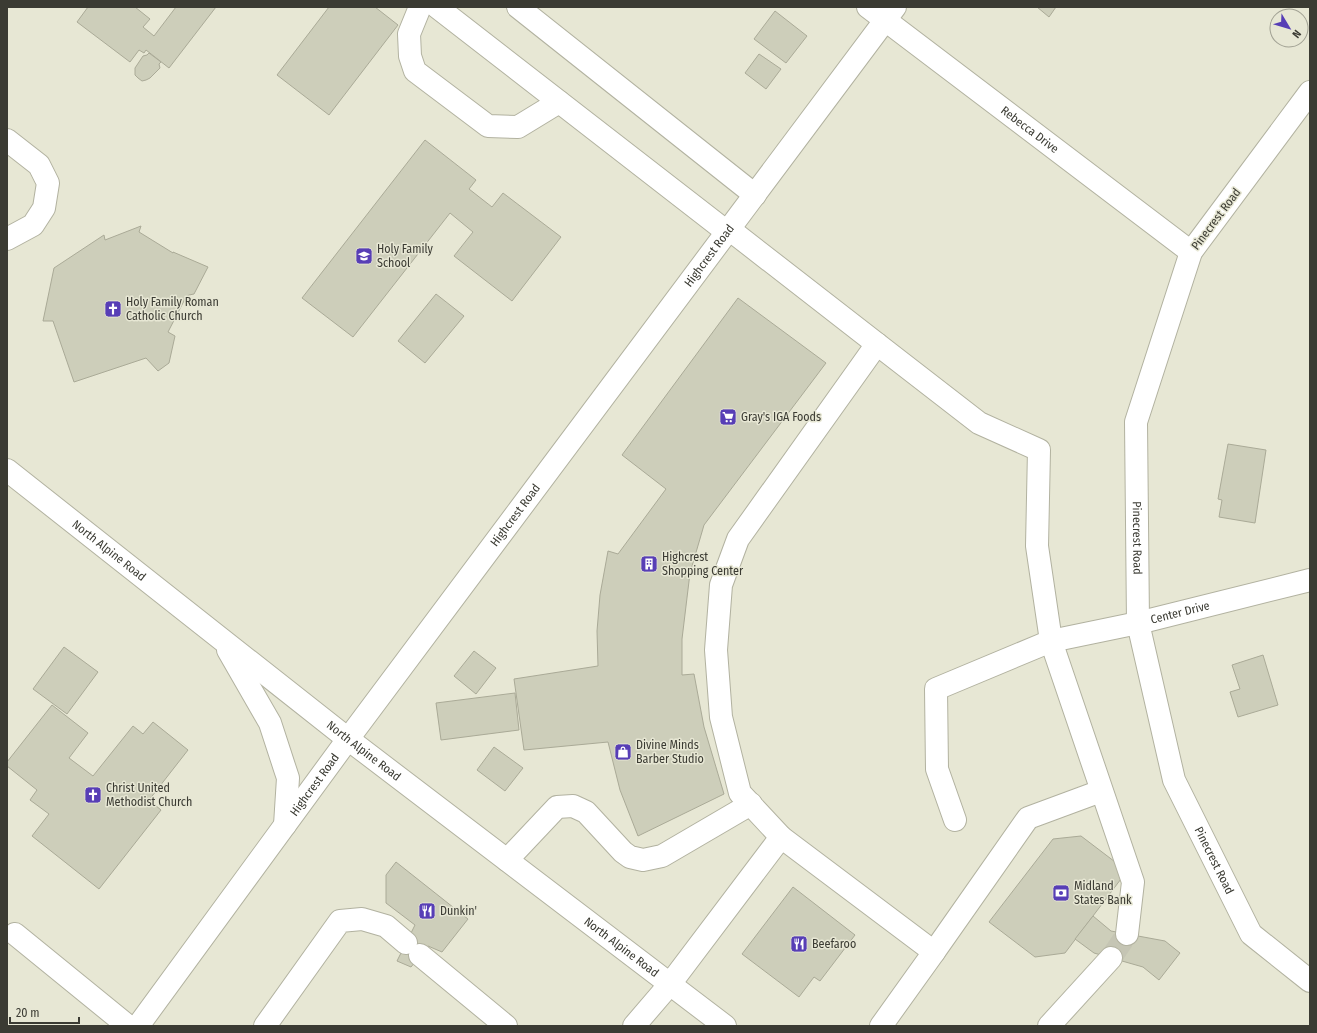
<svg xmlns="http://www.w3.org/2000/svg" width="1317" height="1033" viewBox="0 0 1317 1033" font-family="'Fira Sans Condensed',sans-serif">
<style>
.building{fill:#cdceba;stroke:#aaaa97}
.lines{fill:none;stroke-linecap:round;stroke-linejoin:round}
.minor-tunnel{stroke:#c5c5b4;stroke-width:22;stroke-dasharray:22 11;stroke-linecap:butt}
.minor-casing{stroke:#b2b2a0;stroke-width:24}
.major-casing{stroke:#b2b2a0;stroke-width:24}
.minor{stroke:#fff;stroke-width:22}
.major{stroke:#fff;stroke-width:22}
.labels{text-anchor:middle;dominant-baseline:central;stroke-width:3;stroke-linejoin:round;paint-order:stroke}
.street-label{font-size:12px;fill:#3b3b33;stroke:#e7e7d4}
.poi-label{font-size:12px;fill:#3b3b33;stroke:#e7e7d4;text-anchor:start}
</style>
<rect width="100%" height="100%" fill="#e7e7d4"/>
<g class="building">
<polygon points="88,7 135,7 150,19 143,27 154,36 176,7 216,7 169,68 146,50 144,53 139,50 130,62 77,22"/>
<polygon points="329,7 375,7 398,25 329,115 277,75"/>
<polygon points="1037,7 1056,7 1049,17"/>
<polygon points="775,11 807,36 786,63 754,39"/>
<polygon points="149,53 161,62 159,64 160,68 150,78 146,80 142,81 138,78 135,75 135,68 143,56 147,55"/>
<polygon points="759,54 781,69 766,89 745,73"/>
<polygon points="425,140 476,180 469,189 492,207 503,193 561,237 512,301 454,256 473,232 450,213 353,337 302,298"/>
<polygon points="141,226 139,232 173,253 173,252 208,267 194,294 189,295 186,297 168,332 175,336 169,363 158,371 146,358 74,382 53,321 43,321 54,268 104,235 105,240"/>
<polygon points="436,294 464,316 425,363 398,341"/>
<polygon points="738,298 826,363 704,525 690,573 682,639 682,675 694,674 704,727 724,794 638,836 620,790 608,742 524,750 514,679 598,666 597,631 600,595 608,551 618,554 666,489 622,455"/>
<polygon points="1228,444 1266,450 1255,523 1219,517 1222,500 1218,499"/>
<polygon points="64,647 98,672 67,714 33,689"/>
<polygon points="474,651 496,668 476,694 454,676"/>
<polygon points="1263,655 1278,705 1238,717 1230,692 1240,689 1232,665"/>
<polygon points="515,693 519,730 441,740 436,703"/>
<polygon points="52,705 88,733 69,758 93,776 133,726 143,734 153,722 188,750 149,800 161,810 99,889 32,836 49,814 30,800 37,790 7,766 7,762"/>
<polygon points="494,747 523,768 505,791 477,770"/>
<polygon points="1081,836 1127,871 1065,953 1035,957 989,922 1053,839"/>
<polygon points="396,862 468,919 442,952 428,946 411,967 397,961 415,925 386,903 386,875"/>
<polygon points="793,887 855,935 820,981 814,977 799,997 742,954"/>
<polygon points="1093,916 1111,931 1165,941 1180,953 1159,980 1143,967 1094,953 1075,939"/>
</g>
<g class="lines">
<polyline class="minor-tunnel" points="1111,958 1127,934"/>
<g class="minor-casing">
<g id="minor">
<polyline points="420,7 409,34 410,56 415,71 488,126 518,127 559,102"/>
<polyline points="437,7 727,232"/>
<polyline points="518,7 755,195"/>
<path id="s1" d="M868,7L1191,252"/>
<path id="s2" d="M1310,92L1191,252L1136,422L1138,623L1174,780L1251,934L1310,981"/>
<polyline points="7,140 39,165 48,183 44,208 33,225 7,239"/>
<polyline points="877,344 979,423 1039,450 1037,546 1051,641 1133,882 1127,934"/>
<path id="s3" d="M955,820L937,769L936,689L1051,641L1138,623L1310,580"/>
<polyline points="781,837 934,952 881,1026"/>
<polyline points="507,860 557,807 573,806 586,812 623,852 630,857 643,860 662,856 751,804"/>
<polyline points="15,934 128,1026"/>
<polyline points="934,952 1028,818 1101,791"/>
<polyline points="420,955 506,1026"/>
<path id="s4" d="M138,1026L348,739L895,7"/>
<polyline points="265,1026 340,921 362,919 386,926 406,943"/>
<polyline points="634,1026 670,984 781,837 740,793 721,717 716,650 721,585 738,539 877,344 729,229"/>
<polyline points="1049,1026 1111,958"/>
</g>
</g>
<g class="major-casing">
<g id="major">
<path id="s5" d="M7,470L348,739L725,1026"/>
<polyline points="228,650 270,723 285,769 288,778 285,825"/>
</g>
</g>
<use href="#minor" class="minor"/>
<use href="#major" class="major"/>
</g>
<defs>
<g id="school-square" transform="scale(0.9)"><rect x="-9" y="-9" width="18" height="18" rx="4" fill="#573eb6" stroke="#e7e7d4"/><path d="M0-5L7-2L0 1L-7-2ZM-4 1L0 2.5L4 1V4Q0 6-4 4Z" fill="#fff"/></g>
<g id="church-square" transform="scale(0.9)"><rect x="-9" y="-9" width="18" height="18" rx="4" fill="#573eb6" stroke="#e7e7d4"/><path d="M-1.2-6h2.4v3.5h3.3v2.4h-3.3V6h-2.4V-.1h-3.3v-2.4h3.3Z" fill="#fff"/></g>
<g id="supermarket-square" transform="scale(0.9)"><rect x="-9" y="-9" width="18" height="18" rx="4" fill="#573eb6" stroke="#e7e7d4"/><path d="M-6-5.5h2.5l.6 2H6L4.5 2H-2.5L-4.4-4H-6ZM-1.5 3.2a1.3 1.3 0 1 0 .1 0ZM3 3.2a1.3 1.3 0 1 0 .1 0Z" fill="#fff"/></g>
<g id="building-square" transform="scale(0.9)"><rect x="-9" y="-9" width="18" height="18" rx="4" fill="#573eb6" stroke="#e7e7d4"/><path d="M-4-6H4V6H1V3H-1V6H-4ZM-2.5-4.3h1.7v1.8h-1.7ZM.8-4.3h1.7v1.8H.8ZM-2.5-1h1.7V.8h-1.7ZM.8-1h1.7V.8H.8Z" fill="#fff"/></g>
<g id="shop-square" transform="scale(0.9)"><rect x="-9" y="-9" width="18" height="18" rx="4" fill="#573eb6" stroke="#e7e7d4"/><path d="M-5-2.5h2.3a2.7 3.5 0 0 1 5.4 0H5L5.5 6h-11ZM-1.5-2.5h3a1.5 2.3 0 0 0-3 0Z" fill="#fff"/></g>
<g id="bank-square" transform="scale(0.9)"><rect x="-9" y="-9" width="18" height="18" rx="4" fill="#573eb6" stroke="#e7e7d4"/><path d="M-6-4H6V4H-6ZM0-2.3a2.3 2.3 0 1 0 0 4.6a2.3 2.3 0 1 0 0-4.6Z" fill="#fff"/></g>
<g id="restaurant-square" transform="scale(0.9)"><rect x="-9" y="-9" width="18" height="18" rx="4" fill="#573eb6" stroke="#e7e7d4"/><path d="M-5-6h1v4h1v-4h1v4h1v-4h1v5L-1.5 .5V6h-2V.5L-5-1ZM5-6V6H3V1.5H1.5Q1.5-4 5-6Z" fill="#fff"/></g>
</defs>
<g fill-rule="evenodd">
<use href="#school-square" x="364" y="256"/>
<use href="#church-square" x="113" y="309"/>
<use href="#supermarket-square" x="728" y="417"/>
<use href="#building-square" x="649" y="564"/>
<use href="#shop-square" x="623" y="752"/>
<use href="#church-square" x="93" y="795"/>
<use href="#bank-square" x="1061" y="893"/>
<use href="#restaurant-square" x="427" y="911"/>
<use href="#restaurant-square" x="799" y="944"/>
</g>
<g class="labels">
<g class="street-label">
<text stroke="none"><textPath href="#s1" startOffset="203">Rebecca Drive</textPath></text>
<text transform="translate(1216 219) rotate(-53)">Pinecrest Road</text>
<text stroke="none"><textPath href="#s4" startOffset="959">Highcrest Road</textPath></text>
<text stroke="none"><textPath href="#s4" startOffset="635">Highcrest Road</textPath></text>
<text stroke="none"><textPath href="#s2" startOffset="494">Pinecrest Road</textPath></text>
<text stroke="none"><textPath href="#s5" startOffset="130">North Alpine Road</textPath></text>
<text stroke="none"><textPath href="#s3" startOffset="391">Center Drive</textPath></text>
<text stroke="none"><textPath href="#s5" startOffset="454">North Alpine Road</textPath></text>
<text stroke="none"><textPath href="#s4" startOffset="299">Highcrest Road</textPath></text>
<text stroke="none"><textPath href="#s2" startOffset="830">Pinecrest Road</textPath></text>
<text stroke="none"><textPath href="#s5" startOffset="778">North Alpine Road</textPath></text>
</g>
<g class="poi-label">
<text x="377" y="249">Holy Family<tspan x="377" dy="14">School</tspan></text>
<text x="126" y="302">Holy Family Roman<tspan x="126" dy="14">Catholic Church</tspan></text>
<text x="741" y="417">Gray's IGA Foods</text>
<text x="662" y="557">Highcrest<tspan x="662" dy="14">Shopping Center</tspan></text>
<text x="636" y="745">Divine Minds<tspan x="636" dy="14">Barber Studio</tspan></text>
<text x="106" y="788">Christ United<tspan x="106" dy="14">Methodist Church</tspan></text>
<text x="1074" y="886">Midland<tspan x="1074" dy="14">States Bank</tspan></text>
<text x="440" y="911">Dunkin'</text>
<text x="812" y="944">Beefaroo</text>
</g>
</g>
<rect width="1317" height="1033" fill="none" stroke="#3b3b33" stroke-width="16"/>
<g transform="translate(1289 28) rotate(128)"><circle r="19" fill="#e7e7d4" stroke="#a2a294"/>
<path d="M0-3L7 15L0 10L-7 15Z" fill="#573eb6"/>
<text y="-6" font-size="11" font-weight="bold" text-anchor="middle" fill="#3b3b33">N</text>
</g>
<path d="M10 1017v6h69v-6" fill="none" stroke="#3b3b33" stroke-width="2"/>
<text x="16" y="1017" font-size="12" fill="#3b3b33" stroke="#e7e7d4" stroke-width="3" paint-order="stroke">20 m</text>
</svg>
